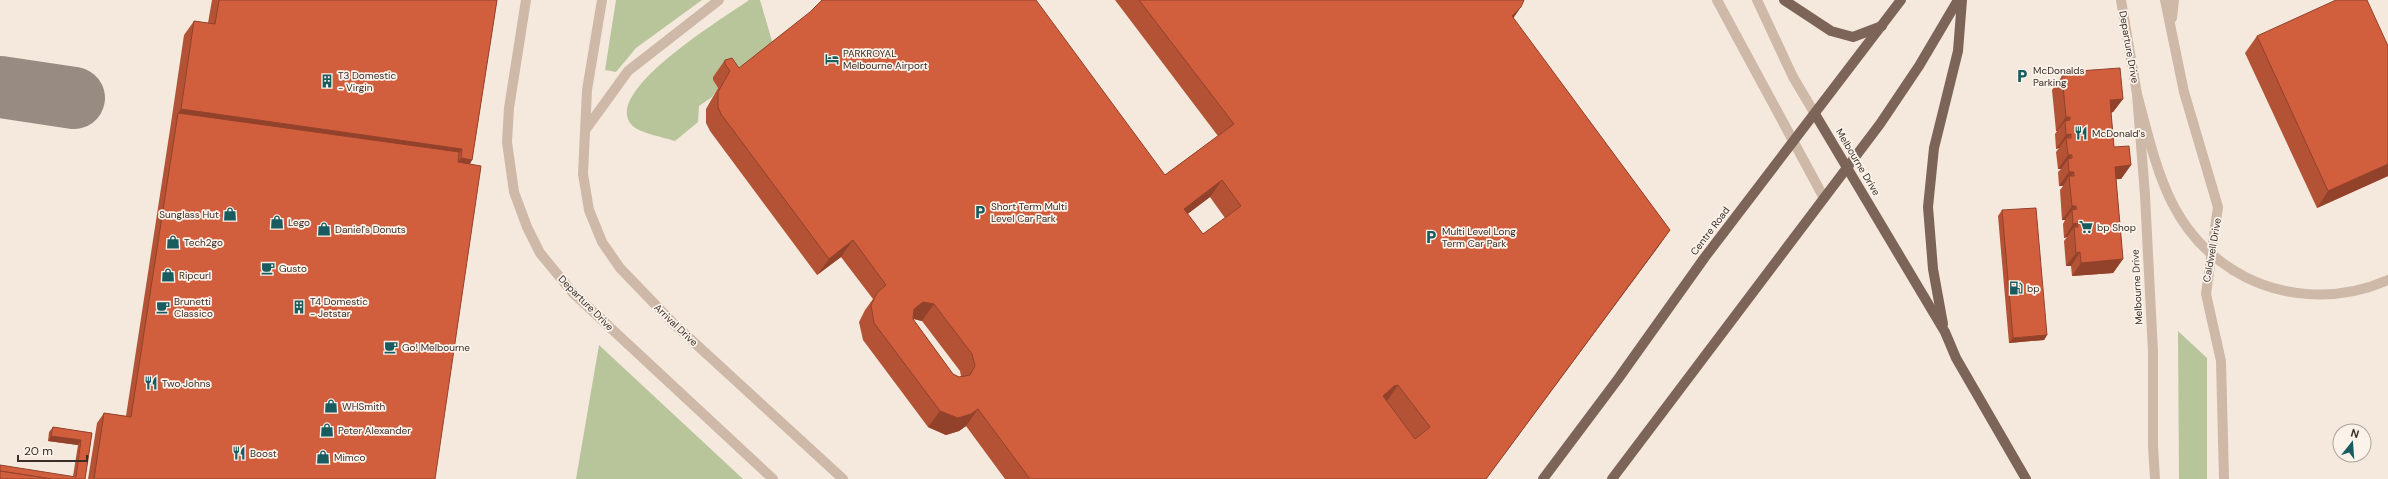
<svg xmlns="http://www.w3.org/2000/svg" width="2388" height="479" viewBox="0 0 2388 479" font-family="'DM Sans',sans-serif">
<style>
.green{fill:#b8c59b}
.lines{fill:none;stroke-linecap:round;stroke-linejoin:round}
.taxiway{stroke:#988b82;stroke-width:62}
.minor{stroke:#ceb8a7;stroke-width:10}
.tertiary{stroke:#ceb8a7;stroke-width:10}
.primary{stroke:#7d6458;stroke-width:10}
.tertiary-bridge{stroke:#ceb8a7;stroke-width:10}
.wall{fill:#b45235;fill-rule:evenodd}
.shaded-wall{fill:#92422b}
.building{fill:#d15f3e;stroke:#92422b;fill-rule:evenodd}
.labels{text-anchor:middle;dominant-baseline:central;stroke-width:3.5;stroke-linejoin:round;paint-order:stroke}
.street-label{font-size:10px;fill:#3a2d28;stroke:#fbf3ea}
.poi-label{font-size:10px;fill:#3a2d28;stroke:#fbf3ea;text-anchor:start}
</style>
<rect width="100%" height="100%" fill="#f5e9dd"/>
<g class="green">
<polygon points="616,0 702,0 636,48 616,72 605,70"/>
<path d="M749,0H760L774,48L727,85L713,77V80L718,88L712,97L699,106L698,122L675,141C666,138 641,133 634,127C595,95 727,16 749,0Z"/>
<polygon points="2178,331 2207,358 2207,479 2179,479"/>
<polygon points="599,345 743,479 576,479"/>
</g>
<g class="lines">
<polyline class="taxiway" points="0,87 74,98"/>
<g class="minor">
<polyline points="1717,0 1824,198"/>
<polyline points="2165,0 2184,92 2218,207 2206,294 2221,361 2224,479"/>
<polyline points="2172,18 2174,0"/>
<polyline points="586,129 628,71 719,0"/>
</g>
<g class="tertiary">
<polyline points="526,0 509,108 507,142 514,192 527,227 540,253 573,293 773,479"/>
<polyline points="602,0 587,90 583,174 589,210 602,242 620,268 674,324 843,479"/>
<polyline points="1757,0 1793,77 1815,114"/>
<polyline points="2121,0 2137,94 2145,195 2153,352 2153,446 2155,479"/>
<path d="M2233,270C2279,299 2338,302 2388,280"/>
</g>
<g class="primary">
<polyline points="1784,0 1831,31 1853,37 1882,26"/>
<polyline points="1815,114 1945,332 1956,358 2026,479"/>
<polyline points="1943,324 1933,269 1928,207 1934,148 1958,51 1962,0"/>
<polyline points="1543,479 1618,379 1705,257 1901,0"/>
<polyline points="1612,479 1880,124 1919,66 1958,0"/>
</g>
<path class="tertiary-bridge" d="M2137,94C2156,164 2167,229 2233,270"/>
</g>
<g class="wall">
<polygon points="212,0 497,0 472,160 470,164 435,479 88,479 97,423 104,413 126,416 171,123 184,35 194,21 208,23"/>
<path d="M1115,0H1524L1513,18L1670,230L1658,247L1486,479H1005L966,426L959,431L946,435L928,427L863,340L859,322L865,310L873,299L841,257L817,275L710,131L706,123V109L718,88L713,80V77L725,60L739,68L1165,175L1218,136ZM1210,197L1225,218L1203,234L1187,214ZM913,319L922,321L960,371L961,376L959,377L953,374Z"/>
<polygon points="2257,36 2388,176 2317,208 2245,53"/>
<polygon points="2065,72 2123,99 2113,112 2111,113 2114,147 2131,165 2121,179 2116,179 2123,259 2113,273 2072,276 2071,266 2066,266 2064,241 2067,237 2064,238 2063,224 2065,220 2062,220 2060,190 2063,186 2059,186 2058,172 2061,169 2058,169 2056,152 2059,148 2056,149 2055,134 2057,131 2056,131 2052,90"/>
<polygon points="2002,210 2047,335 2044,340 2009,343 1998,216"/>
<polygon points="53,427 92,433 85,479 73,476 78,445 48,441 49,432"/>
</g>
<g class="shaded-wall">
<polygon points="1521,7 1510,23 1512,16"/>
<polygon points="2123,99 2113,112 2100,114 2110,100"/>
<polygon points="181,109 462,149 452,162 178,113"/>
<polygon points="2066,117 2070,117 2065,124 2065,121 2057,131 2056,131"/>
<polygon points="2071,134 2066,140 2066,138 2059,148 2056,149 2066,135"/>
<polygon points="2068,155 2072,155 2068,161 2068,159 2061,169 2058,169"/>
<polygon points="461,158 472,160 463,174 451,172"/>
<polygon points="2388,164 2388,176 2317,208 2328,191"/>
<polygon points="2131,165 2121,179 2105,180 2115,167"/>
<polygon points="2069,172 2074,172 2070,178 2069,176 2063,186 2059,186"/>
<polygon points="1222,180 1210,197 1172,226 1184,209"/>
<polygon points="2072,206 2076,206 2073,212 2072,210 2065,220 2062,220"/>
<polygon points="2078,223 2074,229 2074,227 2067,237 2064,238 2073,224"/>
<polygon points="1670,230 1658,247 1486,479"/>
<polygon points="853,240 841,257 817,275 829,259"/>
<polygon points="2080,252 2071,266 2066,266 2076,253"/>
<polygon points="2123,259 2113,273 2072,276 2081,263"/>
<polygon points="923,302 934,304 922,321 911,318 914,309"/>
<polygon points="2047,335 2044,340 2009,343 2013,338"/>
<polygon points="1398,385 1387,401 1383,396 1394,386"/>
<polygon points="978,409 966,426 959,431 946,435 928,427 940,411"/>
<polygon points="51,436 81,440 78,445 48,441"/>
</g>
<g class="building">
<polygon points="219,0 497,0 472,160 461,158 462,149 181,109 194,21 215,24"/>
<path d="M822,0H1036L1165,175L1234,124L1139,0H1524L1521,7L1512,16L1670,230L1486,479H1030L978,409L971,414L958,418L940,411L874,323L871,305L877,293L886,285L853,240L829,259L721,114L718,107V92L730,71L725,64V60L732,58L739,68L810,12ZM1222,180L1241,206L1203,234L1184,209ZM923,302L934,304L972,354L975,366L970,375L959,377L953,374L913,319L914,309ZM1398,385L1430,427L1415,439L1383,396L1394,386Z"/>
<polygon points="2336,0 2367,0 2388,46 2388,164 2328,191 2257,36"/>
<polygon points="2120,68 2123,99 2110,100 2114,147 2129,146 2131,165 2115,167 2123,259 2081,263 2080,252 2076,253 2074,227 2078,227 2078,223 2073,224 2072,210 2077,209 2076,206 2072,206 2069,176 2074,176 2074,172 2069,172 2068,159 2072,158 2072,155 2068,155 2066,138 2071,138 2071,134 2066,135 2065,121 2070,120 2070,117 2066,117 2062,76 2066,76 2065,72"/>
<polygon points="178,113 459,152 458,162 481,166 435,479 94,479 104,413 131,417"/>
<polygon points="2036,208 2047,335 2013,338 2002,210"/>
<polygon points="53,427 92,433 85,479 51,479 0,471 0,465 76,477 81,440 51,436"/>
<polygon points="0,471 51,479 0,479"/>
</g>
<defs>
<g id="hotel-bare" transform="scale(1.08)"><path d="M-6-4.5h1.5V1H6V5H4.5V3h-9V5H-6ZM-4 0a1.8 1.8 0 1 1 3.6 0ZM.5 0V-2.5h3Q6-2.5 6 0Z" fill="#195c60" stroke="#fbf3ea" stroke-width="2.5" paint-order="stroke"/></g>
<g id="parking-bare" transform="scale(1.08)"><path d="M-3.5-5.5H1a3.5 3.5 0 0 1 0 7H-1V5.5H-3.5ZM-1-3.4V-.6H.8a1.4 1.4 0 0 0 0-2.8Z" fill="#195c60" stroke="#fbf3ea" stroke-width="2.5" paint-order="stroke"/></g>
<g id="building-bare" transform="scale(1.08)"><path d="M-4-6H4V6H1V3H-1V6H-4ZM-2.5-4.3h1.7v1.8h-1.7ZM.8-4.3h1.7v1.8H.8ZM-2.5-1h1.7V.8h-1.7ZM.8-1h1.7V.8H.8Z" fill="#195c60" stroke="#fbf3ea" stroke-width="2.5" paint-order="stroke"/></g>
<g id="restaurant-bare" transform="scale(1.08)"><path d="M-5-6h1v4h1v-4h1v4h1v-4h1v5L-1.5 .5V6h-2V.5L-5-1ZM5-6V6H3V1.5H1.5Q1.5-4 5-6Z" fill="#195c60" stroke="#fbf3ea" stroke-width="2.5" paint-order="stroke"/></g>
<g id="shop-bare" transform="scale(1.08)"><path d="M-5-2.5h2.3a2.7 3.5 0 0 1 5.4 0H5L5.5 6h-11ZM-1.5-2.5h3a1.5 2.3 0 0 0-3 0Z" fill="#195c60" stroke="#fbf3ea" stroke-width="2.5" paint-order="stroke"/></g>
<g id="supermarket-bare" transform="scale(1.08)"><path d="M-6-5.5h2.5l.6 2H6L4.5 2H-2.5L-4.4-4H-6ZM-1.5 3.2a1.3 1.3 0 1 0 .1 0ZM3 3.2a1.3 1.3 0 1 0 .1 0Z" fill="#195c60" stroke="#fbf3ea" stroke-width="2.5" paint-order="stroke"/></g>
<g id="cafe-bare" transform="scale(1.08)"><path d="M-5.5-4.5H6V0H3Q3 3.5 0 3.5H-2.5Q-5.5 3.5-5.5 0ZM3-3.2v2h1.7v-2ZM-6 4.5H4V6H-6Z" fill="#195c60" stroke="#fbf3ea" stroke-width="2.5" paint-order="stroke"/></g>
<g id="fuel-bare" transform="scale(1.08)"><path d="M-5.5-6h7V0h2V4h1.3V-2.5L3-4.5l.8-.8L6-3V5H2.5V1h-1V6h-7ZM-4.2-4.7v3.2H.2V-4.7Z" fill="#195c60" stroke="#fbf3ea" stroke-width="2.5" paint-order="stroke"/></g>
</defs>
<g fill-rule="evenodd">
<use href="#hotel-bare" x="832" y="59"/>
<use href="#parking-bare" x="2022" y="76"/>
<use href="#building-bare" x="327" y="81"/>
<use href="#restaurant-bare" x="2081" y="133"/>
<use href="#parking-bare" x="980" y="212"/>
<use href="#shop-bare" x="230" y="214"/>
<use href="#shop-bare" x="277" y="222"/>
<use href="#supermarket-bare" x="2086" y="227"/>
<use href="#shop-bare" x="324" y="229"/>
<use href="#parking-bare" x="1431" y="237"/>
<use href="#shop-bare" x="173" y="242"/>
<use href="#cafe-bare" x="268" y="268"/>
<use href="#shop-bare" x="168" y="275"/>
<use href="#fuel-bare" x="2016" y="288"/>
<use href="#cafe-bare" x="163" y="307"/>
<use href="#building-bare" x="299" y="307"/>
<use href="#cafe-bare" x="391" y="347"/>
<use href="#restaurant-bare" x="151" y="383"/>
<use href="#shop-bare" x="331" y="406"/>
<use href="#shop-bare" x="327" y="430"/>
<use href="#restaurant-bare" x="239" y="453"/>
<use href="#shop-bare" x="323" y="457"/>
</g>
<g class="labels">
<g class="street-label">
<text transform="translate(2129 47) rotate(80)">Departure Drive</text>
<text transform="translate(1858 162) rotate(59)">Melbourne Drive</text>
<text transform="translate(1710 231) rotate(-53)">Centre Road</text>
<text transform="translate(2212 250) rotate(-80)">Caldwell Drive</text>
<text transform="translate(2137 287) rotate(-93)">Melbourne Drive</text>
<text transform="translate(586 303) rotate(45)">Departure Drive</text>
<text transform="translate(676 325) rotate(44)">Arrival Drive</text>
</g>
<g class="poi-label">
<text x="843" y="53">PARKROYAL<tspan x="843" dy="12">Melbourne Airport</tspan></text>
<text x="2033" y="70">McDonalds<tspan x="2033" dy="12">Parking</tspan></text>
<text x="338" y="75">T3 Domestic<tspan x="338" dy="12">- Virgin</tspan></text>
<text x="2092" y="133">McDonald's</text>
<text x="991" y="206">Short Term Multi<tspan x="991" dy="12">Level Car Park</tspan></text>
<text x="219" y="214" text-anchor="end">Sunglass Hut</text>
<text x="288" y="222">Lego</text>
<text x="2097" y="227">bp Shop</text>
<text x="335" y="229">Daniel's Donuts</text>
<text x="1442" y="231">Multi Level Long<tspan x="1442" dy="12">Term Car Park</tspan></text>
<text x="184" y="242">Tech2go</text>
<text x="279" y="268">Gusto</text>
<text x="179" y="275">Ripcurl</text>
<text x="2027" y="288">bp</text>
<text x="174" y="301">Brunetti<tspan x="174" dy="12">Classico</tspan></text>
<text x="310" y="301">T4 Domestic<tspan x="310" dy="12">- Jetstar</tspan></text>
<text x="402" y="347">Go! Melbourne</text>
<text x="162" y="383">Two Johns</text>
<text x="342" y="406">WHSmith</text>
<text x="338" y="430">Peter Alexander</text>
<text x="250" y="453">Boost</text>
<text x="334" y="457">Mimco</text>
</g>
</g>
<g transform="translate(2352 443) rotate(17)"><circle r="19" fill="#fbf3ea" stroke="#aea49c"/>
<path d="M0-3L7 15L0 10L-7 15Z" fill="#195c60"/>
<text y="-6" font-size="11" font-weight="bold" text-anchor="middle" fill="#3a2d28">N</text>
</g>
<path d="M18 455v6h69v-6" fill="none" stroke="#3a2d28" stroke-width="2"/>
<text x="24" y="455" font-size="12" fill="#3a2d28" stroke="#fbf3ea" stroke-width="3" paint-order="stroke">20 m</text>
</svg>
